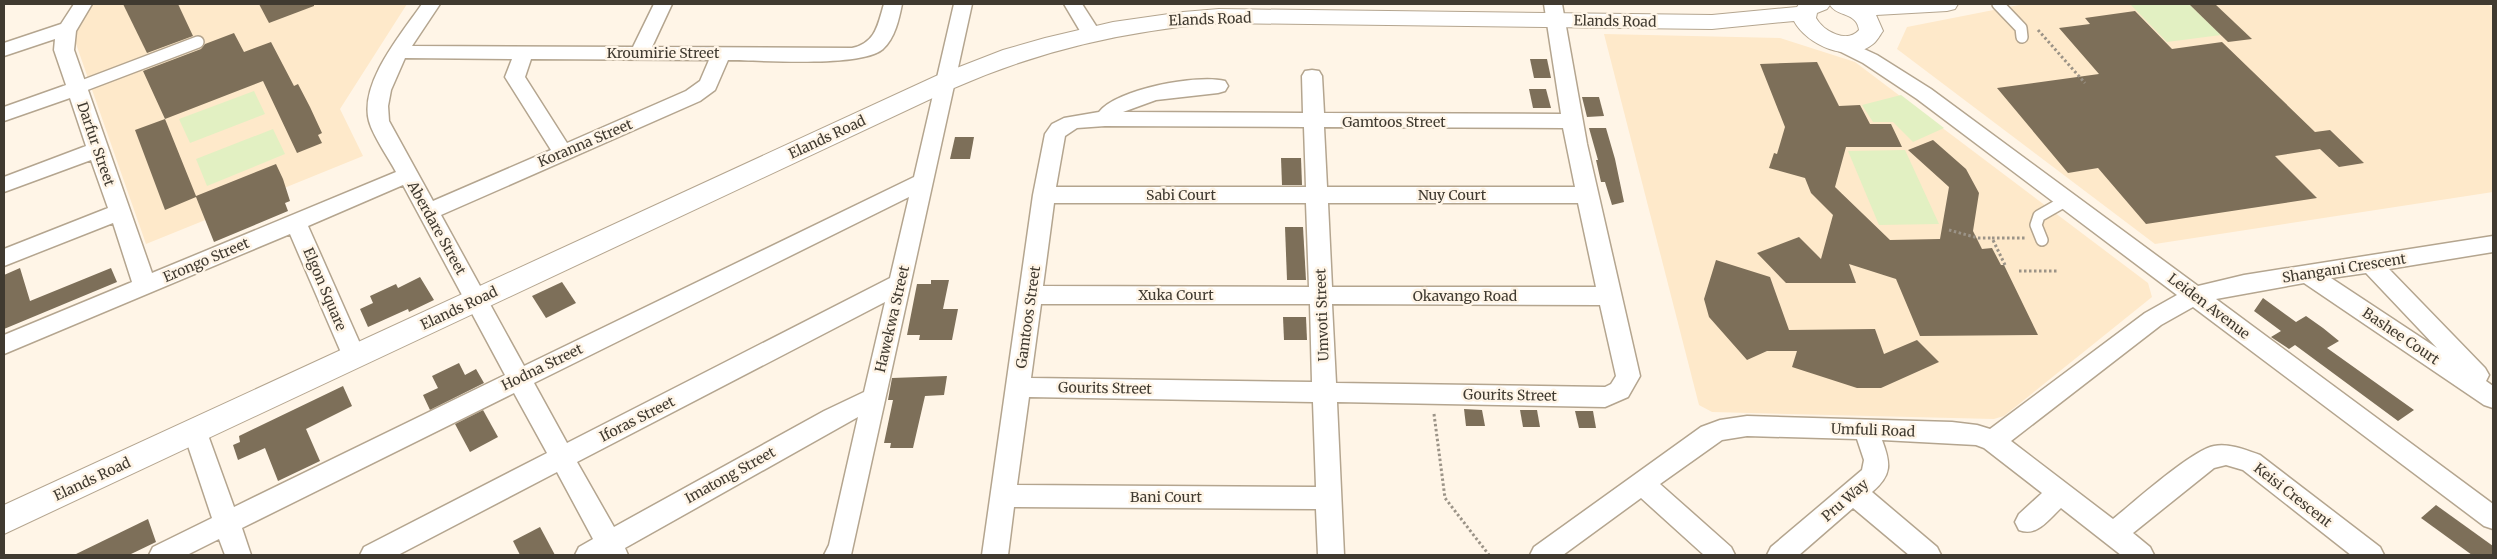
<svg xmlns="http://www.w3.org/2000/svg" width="2497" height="559" viewBox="0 0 2497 559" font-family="Merriweather,serif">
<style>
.built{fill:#fee9ca}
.green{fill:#e2f0c2}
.building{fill:#7d6f59}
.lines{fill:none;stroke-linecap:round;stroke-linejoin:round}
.lane-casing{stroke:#b4a58f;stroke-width:14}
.street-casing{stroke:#b4a58f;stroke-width:3}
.secondary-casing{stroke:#b4a58f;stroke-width:2}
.path{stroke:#9b9387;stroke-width:3;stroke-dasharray:2.5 2.5;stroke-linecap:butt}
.lane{stroke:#fff;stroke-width:11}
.street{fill:#fff;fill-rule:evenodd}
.secondary{fill:#fff;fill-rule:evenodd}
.labels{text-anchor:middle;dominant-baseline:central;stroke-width:5;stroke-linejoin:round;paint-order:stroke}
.street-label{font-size:14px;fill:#403a30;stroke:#fff5e7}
</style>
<rect width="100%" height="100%" fill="#fff5e7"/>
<g class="built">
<polygon points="93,4 407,4 340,109 363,156 146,244 75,41 77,27"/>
<polygon points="2024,4 2488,4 2493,8 2493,192 2155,244 1897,49 1907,27"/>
<polygon points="1604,34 1780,38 1855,62 2148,283 2152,297 2004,416 1994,419 1712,412 1699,405"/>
</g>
<g class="green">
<polygon points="2130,4 2189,4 2221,35 2167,42"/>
<polygon points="254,91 265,114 190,143 179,119"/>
<polygon points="1901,95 1944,128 1913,142 1893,122 1873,122 1862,105"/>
<polygon points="273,129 285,154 207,186 196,159"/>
<polygon points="1905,150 1939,224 1879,225 1848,151"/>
</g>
<g class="building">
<polygon points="123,4 178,4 193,36 147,53"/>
<polygon points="259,4 314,4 314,6 269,23"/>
<polygon points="2189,4 2215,4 2252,39 2228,42"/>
<polygon points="2135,11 2172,49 2222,42 2315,132 2330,130 2364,163 2339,167 2320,149 2275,156 2317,198 2146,224 2098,168 2068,173 1997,88 2099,74 2059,28 2090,24 2085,18"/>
<polygon points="234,33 244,52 271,42 294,86 298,84 310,107 322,133 318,135 322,143 297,153 263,81 165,119 196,196 276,164 283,179 290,201 285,203 288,211 214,242 196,197 165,210 135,130 165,119 143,71 201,49 205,44"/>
<polygon points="1530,59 1547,59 1551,78 1534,78"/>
<polygon points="1817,62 1839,106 1860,105 1870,124 1891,124 1902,147 1846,147 1835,187 1890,240 1940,239 1949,187 1908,150 1933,140 1966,169 1979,193 1973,231 1982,249 1992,248 2001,265 2004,265 2038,335 1920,336 1896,279 1849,264 1856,283 1786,283 1757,253 1799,237 1821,259 1833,215 1811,193 1805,178 1769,168 1774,153 1777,154 1785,127 1760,64"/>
<polygon points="1529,89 1546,89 1551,108 1533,108"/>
<polygon points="1582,97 1599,97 1604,116 1587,117"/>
<polygon points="1589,128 1606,128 1615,159 1624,202 1612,205 1605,182 1601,182 1596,160 1598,160"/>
<polygon points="955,137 974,137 970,159 950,159"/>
<polygon points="1281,158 1301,158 1302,185 1282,185"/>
<polygon points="1285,227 1303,227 1306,280 1287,280"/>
<polygon points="1716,260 1770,277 1789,330 1875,329 1884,354 1917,340 1939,362 1881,388 1857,388 1792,367 1797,351 1767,351 1747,360 1709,317 1704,299"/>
<polygon points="20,268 30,301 111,268 117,282 4,329 4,275"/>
<polygon points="420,277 434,300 409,312 408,309 368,327 360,309 373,303 370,296 396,284 398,288"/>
<polygon points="931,280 949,280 943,309 958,309 952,340 919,340 920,335 907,335 917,284 931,284"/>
<polygon points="562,282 576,303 546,318 532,296"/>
<polygon points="2263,298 2296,322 2306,316 2323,328 2339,341 2327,348 2414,410 2398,421 2295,345 2289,349 2271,337 2281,331 2254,311"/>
<polygon points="1283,317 1306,317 1307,340 1284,340"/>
<polygon points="459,363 465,375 476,369 484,383 430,410 423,395 438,388 432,376"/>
<polygon points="947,376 944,395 925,396 913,448 890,448 891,443 884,443 893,400 888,400 892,378"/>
<polygon points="343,386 352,406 306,429 320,461 278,481 265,448 238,460 233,445 240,442 239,436"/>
<polygon points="1464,409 1482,410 1485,426 1466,426"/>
<polygon points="483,410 498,437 470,452 455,424"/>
<polygon points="1520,410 1537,410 1540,427 1523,427"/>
<polygon points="1575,411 1593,411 1596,428 1579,428"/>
<polygon points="2436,505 2493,546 2493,555 2472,555 2421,518"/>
<polygon points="148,519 156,542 129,555 74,555"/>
<polygon points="540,527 555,555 520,555 513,541"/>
</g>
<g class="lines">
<g class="lane-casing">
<g id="lane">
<polyline points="1998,4 2021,28 2022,37"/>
<polyline points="77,88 198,42"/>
<polyline points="2042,240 2036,225 2039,216 2067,200"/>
</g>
</g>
<g class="street-casing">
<g id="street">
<path d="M74,4H92L76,31L74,50L152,273L396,172C388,157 373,136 369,121C359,83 402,33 422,4H440L412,46L633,47L654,4H672L652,47L852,48C876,43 878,24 884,4H902C899,19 895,38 883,49C861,68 760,60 728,60L715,90L700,101L441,215L524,366L914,177L954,4H972L851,555H824L829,545L858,417L625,548L628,555H575L579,547L593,539L557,472L398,555H360L364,547L547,453L514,393L242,528L251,555H225L219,539L187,555H149L153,547L212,518L183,431L186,424L195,421L204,424L234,507L505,375L403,185L308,226L366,357L362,364L354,366L346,364L290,234L4,354V335L132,282L113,223L4,266V249L108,208L91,160L4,192V177L86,146L70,98L4,121V107L66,85L54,50L55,39L4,56V43L61,24ZM405,58L512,59L505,77L551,150L433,201L389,121L388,106L391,90ZM531,59L709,60L700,81L686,91L567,143L525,77ZM909,197L890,278L567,443L534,383ZM885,302L864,392L824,411L614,527L577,462Z"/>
<polygon points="1064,4 1082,4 1100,32 1097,36 1090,38 1083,36"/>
<path d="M1544,4H1562L1587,144L1640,376L1628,397L1605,407L1337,402L1344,555H1318L1316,509L1014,507L1008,555H982L1033,195L1045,134L1052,124L1064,118L1099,112C1117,89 1197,74 1225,81L1228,86L1225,91L1218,93L1156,100L1123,112L1303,113L1302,76L1305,71L1312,70L1319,71L1322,76L1324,113L1561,114ZM1105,126L1304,127L1306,187H1056L1065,136L1077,128ZM1324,127L1563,128L1575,187H1327ZM1054,203H1306L1309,287L1043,286ZM1328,203H1578L1596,287H1332ZM1041,304H1310L1312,382L1031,378ZM1332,304L1600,305L1616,376L1611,384L1605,387L1336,383ZM1029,397L1313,402L1316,487L1017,485Z"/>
<path d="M1838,37L1877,55L1931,89L2198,286L2244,275L2493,236V252L2389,269L2485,368L2489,375L2486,381L2493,386V408L2484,405L2304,283L2216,299L2493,504V529L2484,526L2193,307L2161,325L2011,441L2113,519C2134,502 2192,450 2214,446C2229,443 2246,450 2260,455L2380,547L2384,555H2351L2243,470L2226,465L2214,468L2133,533L2150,547L2154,555H2121L2061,508C2048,520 2037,537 2019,530L2015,522L2019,514L2042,493L1984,448L1976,445L1882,440C1891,464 1892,475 1872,492L1937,547L1941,555H1909L1853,508L1799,555H1767L1771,547L1862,470L1864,460L1857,439L1747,436L1722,440L1660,484L1731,547L1735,555H1704L1641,498L1563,555H1530L1534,547L1701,427L1720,420L1747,416L1952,422L1977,425L1990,429L2145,313L2177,295L1917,99L1863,63L1831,47L1828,43L1831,39ZM2366,273L2437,348L2331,278Z"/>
</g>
</g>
<g class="secondary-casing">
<path id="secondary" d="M1799,4H1958L1955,9L1947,11L1876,15L1883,31C1880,35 1877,41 1873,44C1849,64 1807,45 1794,21L1712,29L1219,23C1124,31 1041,50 954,88L4,534V505L936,76L1003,50L1045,38L1113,22L1183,12L1219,9L1712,15L1797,7ZM1830,5C1837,17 1857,12 1859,30C1847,44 1823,31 1816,18L1817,13L1827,9Z"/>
</g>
<g class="path">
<polyline points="2038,30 2085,83"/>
<polyline points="1949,230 1978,238 1992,238"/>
<polyline points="2005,265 1992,238 2025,238"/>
<polyline points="2019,271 2059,271"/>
<polyline points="1434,414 1445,498 1489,555"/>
</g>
<use href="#lane" class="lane"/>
<use href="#street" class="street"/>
<use href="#secondary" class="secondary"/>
</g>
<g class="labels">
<g class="street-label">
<text transform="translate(1210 19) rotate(-2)">Elands Road</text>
<text transform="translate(1615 21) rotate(1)">Elands Road</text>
<text x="663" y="53">Kroumirie Street</text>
<text x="1394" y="122">Gamtoos Street</text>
<text transform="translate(827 137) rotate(-25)">Elands Road</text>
<text transform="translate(585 143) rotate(-23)">Koranna Street</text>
<text transform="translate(96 144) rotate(71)">Darfur Street</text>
<text x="1181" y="195">Sabi Court</text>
<text x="1452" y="195">Nuy Court</text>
<text transform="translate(437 228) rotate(61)">Aberdare Street</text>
<text transform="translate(206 260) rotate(-23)">Erongo Street</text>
<text transform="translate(2344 268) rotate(-9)">Shangani Crescent</text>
<text transform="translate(325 289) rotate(67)">Elgon Square</text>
<text x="1176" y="295">Xuka Court</text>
<text x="1465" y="296">Okavango Road</text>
<text transform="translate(2209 306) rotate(37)">Leiden Avenue</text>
<text transform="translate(459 308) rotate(-25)">Elands Road</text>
<text transform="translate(1322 315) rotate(-92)">Umvoti Street</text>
<text transform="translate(1028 317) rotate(-82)">Gamtoos Street</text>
<text transform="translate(892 319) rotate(-77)">Hawekwa Street</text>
<text transform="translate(2401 336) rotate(34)">Bashee Court</text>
<text transform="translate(542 367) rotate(-26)">Hodna Street</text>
<text transform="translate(1105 388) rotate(1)">Gourits Street</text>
<text transform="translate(1510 395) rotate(1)">Gourits Street</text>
<text transform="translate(637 419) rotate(-27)">Iforas Street</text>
<text transform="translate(1873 430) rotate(2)">Umfuli Road</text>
<text transform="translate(730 475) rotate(-29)">Imatong Street</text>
<text transform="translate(92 479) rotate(-25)">Elands Road</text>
<text transform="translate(2293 495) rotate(38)">Keisi Crescent</text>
<text x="1166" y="497">Bani Court</text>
<text transform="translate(1845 500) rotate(-41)">Pru Way</text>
</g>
</g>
<rect width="2497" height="559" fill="none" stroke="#403a30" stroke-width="10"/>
</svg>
